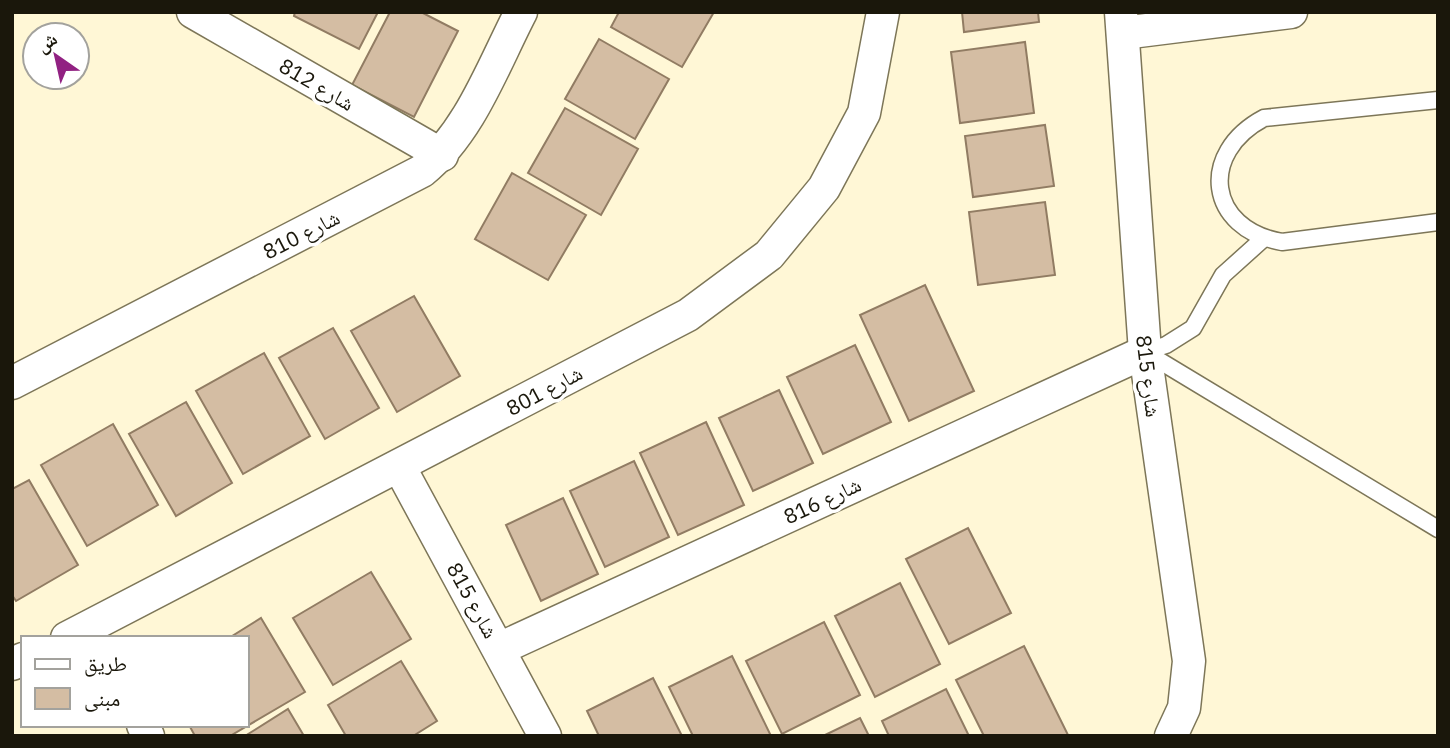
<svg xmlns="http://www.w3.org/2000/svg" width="1450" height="748" viewBox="0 0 1450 748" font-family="'IBM Plex Sans','Noto Naskh Arabic',sans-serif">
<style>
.building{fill:#d4bda3;stroke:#917c63;stroke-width:2}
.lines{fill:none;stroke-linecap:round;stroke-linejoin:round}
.lane-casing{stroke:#7d7658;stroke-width:19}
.street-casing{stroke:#7d7658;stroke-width:35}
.lane{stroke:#fff;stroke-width:16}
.street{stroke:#fff;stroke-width:32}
.labels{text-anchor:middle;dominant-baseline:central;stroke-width:7;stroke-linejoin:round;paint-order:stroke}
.street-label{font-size:21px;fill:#1a170b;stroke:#fff}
</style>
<rect width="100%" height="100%" fill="#fff7d6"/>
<g class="building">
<polygon points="295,12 378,12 359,49 294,16"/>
<polygon points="390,12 421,12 458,31 414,117 352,85"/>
<polygon points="619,12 714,12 682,67 611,27"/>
<polygon points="962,12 1038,12 1039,22 964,32"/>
<polygon points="599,39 669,79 635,139 565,99"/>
<polygon points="1025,42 1034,113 960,123 951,52"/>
<polygon points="565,108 638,149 601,215 528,173"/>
<polygon points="1045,125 1054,186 973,197 965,136"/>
<polygon points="512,173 586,215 548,280 475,239"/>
<polygon points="1045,202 1055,275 978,285 969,212"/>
<polygon points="925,285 974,391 909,421 860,315"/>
<polygon points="414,296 460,376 397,412 351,331"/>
<polygon points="333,328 379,408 325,439 279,358"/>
<polygon points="855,345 891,422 823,454 787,377"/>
<polygon points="264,353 310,436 243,474 196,391"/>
<polygon points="779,390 813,463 753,491 719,418"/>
<polygon points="186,402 232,483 176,516 129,434"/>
<polygon points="706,422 744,505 678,535 640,453"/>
<polygon points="113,424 158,505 87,546 41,465"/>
<polygon points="634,461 669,537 605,567 570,491"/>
<polygon points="29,480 78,565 16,601 12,595 12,489"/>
<polygon points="563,498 598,574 541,601 506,525"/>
<polygon points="968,528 1011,613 949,644 906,559"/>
<polygon points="371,572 411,639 333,685 293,618"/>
<polygon points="900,583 940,664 875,697 835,616"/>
<polygon points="261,618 305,692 230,736 195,736 189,725 247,725 247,638 229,638"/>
<polygon points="824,622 860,695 782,734 746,661"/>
<polygon points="1024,646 1068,735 984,736 956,680"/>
<polygon points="732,656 771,736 693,736 669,687"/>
<polygon points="401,661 437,721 413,736 346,736 328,705"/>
<polygon points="653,678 682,736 599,736 587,711"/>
<polygon points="946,689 969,736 889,736 882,721"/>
<polygon points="288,709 304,736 245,736"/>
<polygon points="860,718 869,736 823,736"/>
</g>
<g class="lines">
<g class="lane-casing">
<g id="lane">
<path d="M1438,100L1264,118C1198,153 1207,229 1282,242L1438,222"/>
<polyline points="1145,352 1438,529"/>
<polyline points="1145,352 1166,345 1193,328 1223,275 1263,239"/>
</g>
</g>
<g class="street-casing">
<g id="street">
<polyline points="193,12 442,155"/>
<polyline points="1121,12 1145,352 1189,661 1184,708 1171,736"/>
<polyline points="1123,33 1291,12"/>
<path d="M12,383L422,171C470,132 493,66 521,12"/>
<polyline points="399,466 545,736"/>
<polyline points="67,638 688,315 769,255 824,188 864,113 883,12"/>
<polyline points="499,649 1145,352"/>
<polyline points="12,664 23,659"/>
<polyline points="143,725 148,736"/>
</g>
</g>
<use href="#lane" class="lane"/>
<use href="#street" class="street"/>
</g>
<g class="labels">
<g class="street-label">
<text transform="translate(317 84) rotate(30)">شارع 812</text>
<text transform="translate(301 234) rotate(-27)">شارع 810</text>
<text transform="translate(1149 376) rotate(83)">شارع 815</text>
<text transform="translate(544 390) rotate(-28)">شارع 801</text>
<text transform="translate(822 500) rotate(-25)">شارع 816</text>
<text transform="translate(473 600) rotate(61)">شارع 815</text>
</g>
</g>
<rect width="1450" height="748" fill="none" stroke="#1a170b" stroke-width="28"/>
<rect x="21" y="636" width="228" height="91" fill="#ffffff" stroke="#a3a29d" stroke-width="2"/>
<rect x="35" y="659" width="35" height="10" fill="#ffffff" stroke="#a3a29d" stroke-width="2"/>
<text x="84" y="671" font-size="21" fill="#1a170b">طريق</text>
<rect x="35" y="688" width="35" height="21" fill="#d4bda3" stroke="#a3a29d" stroke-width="2"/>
<text x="84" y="706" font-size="21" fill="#1a170b">مبنى</text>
<g transform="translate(56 56) rotate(326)"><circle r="33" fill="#ffffff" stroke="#a3a29d" stroke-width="2"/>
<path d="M0-5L12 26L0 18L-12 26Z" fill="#912182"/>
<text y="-10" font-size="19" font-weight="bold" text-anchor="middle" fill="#1a170b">ش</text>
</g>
</svg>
